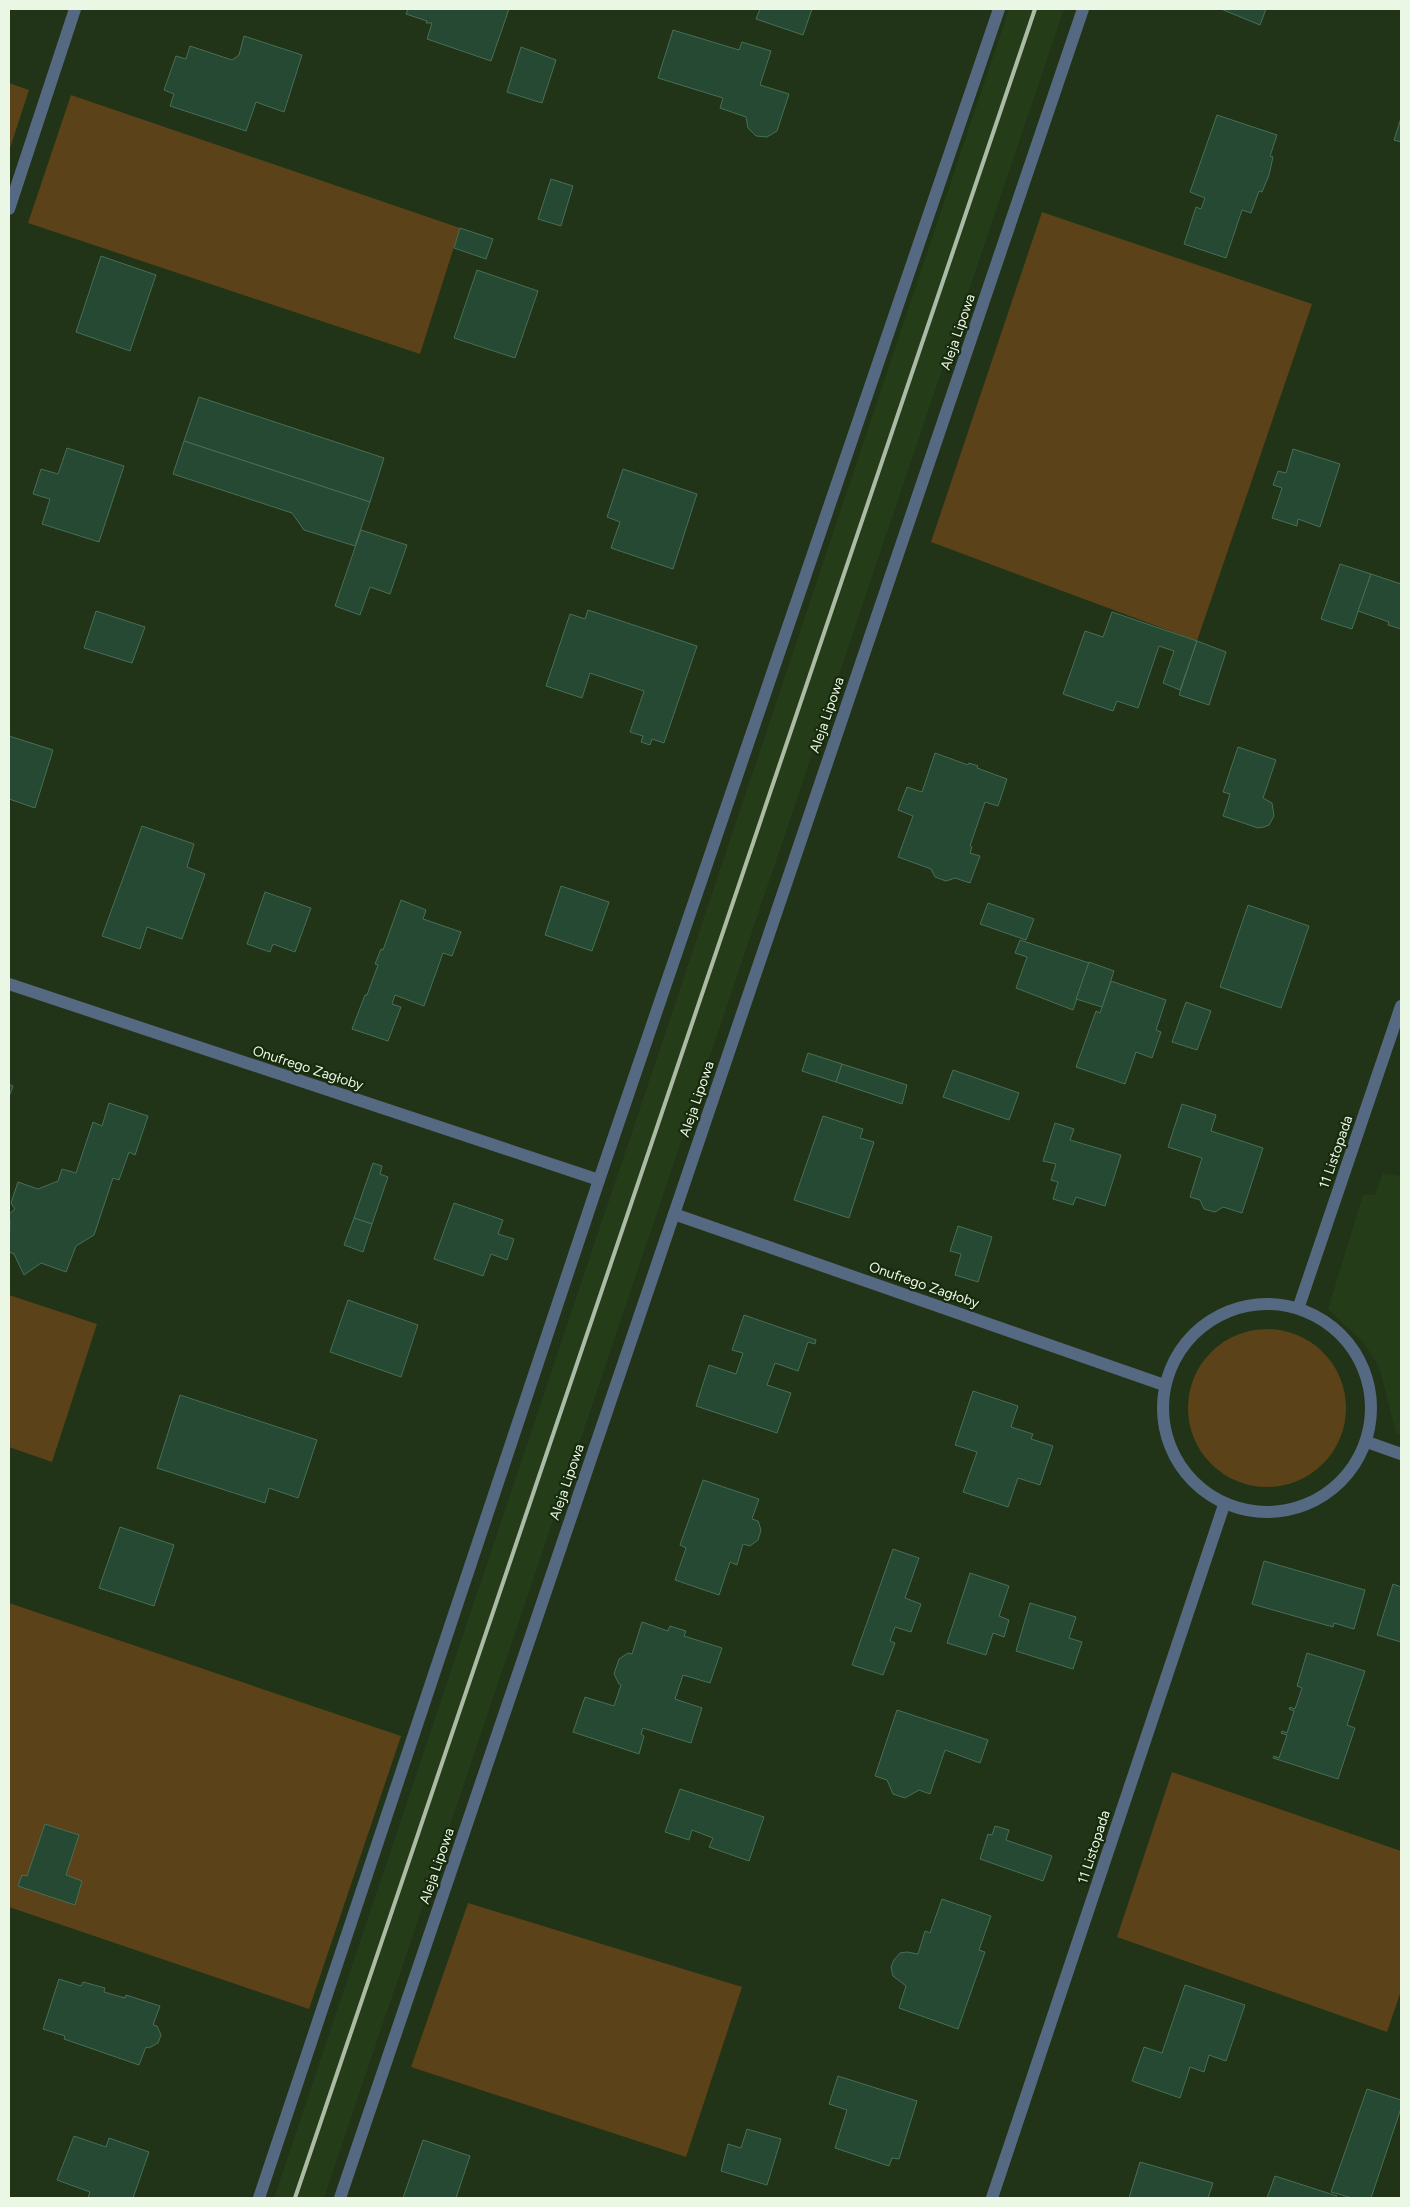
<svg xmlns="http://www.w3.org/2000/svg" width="1410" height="2207" viewBox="0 0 1410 2207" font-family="Figtree,sans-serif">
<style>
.built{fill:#243c18}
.green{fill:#5c4218}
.building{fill:#254933;stroke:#496e57}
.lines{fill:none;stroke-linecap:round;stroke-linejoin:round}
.minor{stroke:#566983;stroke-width:12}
.rail{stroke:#acbba6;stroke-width:4}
.labels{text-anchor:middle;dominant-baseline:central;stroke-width:4.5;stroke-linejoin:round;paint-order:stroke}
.street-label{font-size:14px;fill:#eaf7e5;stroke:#172a0d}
</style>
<rect width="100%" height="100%" fill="#213417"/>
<g class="built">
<polygon points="1009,9 1064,9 324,2198 274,2198"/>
<polygon points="1383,1173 1400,1176 1401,1173 1401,1435 1396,1433 1379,1366 1364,1343 1328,1309 1363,1195 1375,1195"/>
</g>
<g class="green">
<polygon points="9,83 29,90 9,151"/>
<polygon points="71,95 460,228 420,354 28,223"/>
<polygon points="1042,212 1312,304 1197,641 931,542"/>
<polygon points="9,1295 97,1324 52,1462 9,1447"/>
<circle cx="1267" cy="1408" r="79"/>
<polygon points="9,1603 401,1736 309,2009 9,1907"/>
<polygon points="1172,1772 1401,1851 1401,1991 1387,2032 1117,1937"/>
<polygon points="468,1903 742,1987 686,2157 411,2067"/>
</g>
<g class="building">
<polygon points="408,9 509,9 491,61 427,39 432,23 426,23 427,21 406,14"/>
<polygon points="760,9 812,9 803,35 756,19"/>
<polygon points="1221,9 1266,9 1260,25"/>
<polygon points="673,30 739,50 742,42 771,51 760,85 789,94 777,131 767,137 756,136 748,128 746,117 720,108 723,98 658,78"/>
<polygon points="244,36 302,55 284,112 256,102 246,131 170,106 174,94 164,90 176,56 186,59 190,46 232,60 239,55"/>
<polygon points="521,47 556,60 542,103 507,92"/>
<polygon points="1217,115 1277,135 1270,156 1273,157 1269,175 1262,192 1259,191 1251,213 1242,210 1226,258 1184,244 1196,207 1201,209 1205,198 1190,192"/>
<polygon points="1401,118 1401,142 1394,140"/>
<polygon points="551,179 573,186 561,226 538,219"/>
<polygon points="460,228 493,239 486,259 454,248"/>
<polygon points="101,256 156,275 130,351 76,332"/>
<polygon points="477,270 538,291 515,358 454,338"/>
<polygon points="199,397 384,458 370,502 184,441"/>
<polygon points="184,441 370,502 355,546 304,530 292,513 173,474"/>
<polygon points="67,448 124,466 99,542 42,524 50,499 33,494 41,469 58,474"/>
<polygon points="1293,449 1340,464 1320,527 1298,519 1297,526 1272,518 1282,488 1273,485 1278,471 1286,473"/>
<polygon points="623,469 697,494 673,569 611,548 620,522 607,517"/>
<polygon points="361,530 407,545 390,594 370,587 360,615 335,606"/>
<polygon points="1340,564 1371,574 1352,629 1321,619"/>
<polygon points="1371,574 1401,584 1401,629 1388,625 1389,622 1358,611"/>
<polygon points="588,610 697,646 664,743 652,739 650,745 641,742 643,736 630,732 644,691 590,673 582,698 546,686 570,614 585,619"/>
<polygon points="96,611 145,627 132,663 84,648"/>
<polygon points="1112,612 1197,641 1180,690 1163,683 1174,651 1159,646 1138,708 1117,701 1113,711 1063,694 1085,631 1103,637"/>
<polygon points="1197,641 1226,652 1209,705 1179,695"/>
<polygon points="9,736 53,750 35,808 9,799"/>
<polygon points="1238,747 1276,760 1263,798 1272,803 1274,816 1269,825 1264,827 1258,828 1223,816 1230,794 1223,792"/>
<polygon points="935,753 968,765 969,763 978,766 977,768 1007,779 998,806 985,802 970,846 972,847 970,853 980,856 970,883 955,878 946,881 935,877 931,869 898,857 913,816 898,810 907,787 922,792"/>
<polygon points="142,826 194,844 187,867 205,874 182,939 147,927 140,949 102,936"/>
<polygon points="561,886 609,902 592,951 545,935"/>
<polygon points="265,892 311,908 295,952 273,944 270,952 247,944"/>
<polygon points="401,900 426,910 423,919 461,932 452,956 443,953 424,1006 395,995 392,1004 401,1007 388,1041 352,1029 365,995 367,995 378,965 375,964 381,949 383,950"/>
<polygon points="988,903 1034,919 1026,940 980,924"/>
<polygon points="1248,905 1309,926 1281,1008 1220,987"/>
<polygon points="1020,940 1089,963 1073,1010 1016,988 1027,957 1015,953"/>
<polygon points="1089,962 1114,971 1102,1007 1076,999"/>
<polygon points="1111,981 1166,1000 1156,1030 1161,1032 1152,1058 1136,1052 1125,1084 1076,1067 1096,1011 1100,1013"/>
<polygon points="1186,1002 1211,1011 1197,1050 1172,1042"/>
<polygon points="808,1053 842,1064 836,1082 802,1071"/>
<polygon points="842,1064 907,1085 902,1104 836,1082"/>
<polygon points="953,1070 1019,1093 1009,1120 943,1097"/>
<polygon points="9,1084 13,1086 9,1097"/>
<polygon points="109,1103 148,1116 135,1155 129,1152 119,1180 113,1178 94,1235 76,1246 66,1272 41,1263 24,1275 14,1254 9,1252 10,1222 9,1214 15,1209 11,1203 18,1182 38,1189 58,1181 62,1169 76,1173 93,1122 102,1126"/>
<polygon points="1182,1104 1216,1115 1211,1131 1263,1148 1242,1213 1223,1207 1215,1212 1204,1209 1200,1200 1190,1197 1202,1158 1168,1147"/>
<polygon points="823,1116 863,1129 860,1138 874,1142 849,1218 794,1200"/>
<polygon points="1055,1123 1074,1129 1070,1140 1121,1155 1105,1206 1076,1197 1073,1205 1053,1199 1058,1182 1051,1180 1056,1164 1043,1161"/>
<polygon points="373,1163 382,1166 380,1174 388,1177 372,1224 354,1218"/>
<polygon points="454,1203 503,1220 498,1234 514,1239 507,1260 491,1254 483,1276 434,1259"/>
<polygon points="354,1218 372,1224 363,1252 344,1245"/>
<polygon points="958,1226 992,1237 978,1282 955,1275 961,1254 950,1251"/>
<polygon points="348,1300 418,1325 401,1377 330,1352"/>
<polygon points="744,1315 816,1340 815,1344 808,1342 798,1371 775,1363 767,1385 791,1393 777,1433 696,1406 709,1365 736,1374 743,1353 732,1350"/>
<polygon points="973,1391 1018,1406 1011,1427 1033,1434 1031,1439 1053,1446 1040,1485 1018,1478 1008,1507 963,1492 977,1452 955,1445"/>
<polygon points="180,1395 317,1440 298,1498 269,1488 265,1503 157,1468"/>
<polygon points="703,1480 759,1499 752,1519 758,1521 761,1530 758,1540 750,1546 743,1544 737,1565 730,1562 719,1595 675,1580 686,1548 680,1545"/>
<polygon points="120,1527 174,1545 154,1606 99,1588"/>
<polygon points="893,1549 919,1558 905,1598 921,1604 911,1632 895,1627 890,1641 895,1643 883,1675 852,1665"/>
<polygon points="1264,1561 1365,1590 1354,1629 1334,1623 1333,1627 1252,1604"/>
<polygon points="970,1573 1009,1586 999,1616 1009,1620 1004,1637 993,1633 986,1655 947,1643"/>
<polygon points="1393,1584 1401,1587 1401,1642 1377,1635"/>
<polygon points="1030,1603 1076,1617 1069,1638 1082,1642 1073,1669 1016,1651"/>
<polygon points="642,1622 668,1631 670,1626 686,1631 684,1636 722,1648 710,1683 683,1675 675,1699 702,1708 691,1743 643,1728 641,1734 644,1736 639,1754 573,1732 585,1697 614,1706 621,1685 619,1684 614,1674 619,1659 628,1653 632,1654"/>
<polygon points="1307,1653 1365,1671 1347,1725 1355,1728 1338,1779 1273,1758 1274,1756 1279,1758 1287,1735 1281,1733 1282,1731 1287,1733 1294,1711 1289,1709 1290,1707 1295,1709 1302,1688 1297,1686"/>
<polygon points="897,1710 988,1740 980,1763 945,1750 930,1794 919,1790 905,1798 893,1794 887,1780 875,1776"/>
<polygon points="680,1789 764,1817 749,1861 709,1847 713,1838 692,1830 689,1840 665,1832"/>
<polygon points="45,1824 79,1835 66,1875 82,1881 75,1905 18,1886 22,1875 27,1876"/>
<polygon points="995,1826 1009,1830 1006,1840 1052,1856 1043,1881 980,1859 988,1834 992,1835"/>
<polygon points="942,1899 991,1916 979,1950 985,1952 958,2029 899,2008 906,1986 893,1976 891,1967 894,1960 900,1953 907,1952 918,1954 925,1931 930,1933"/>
<polygon points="59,1979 81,1986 83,1982 105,1988 104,1992 125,1998 126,1995 160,2006 153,2025 157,2026 161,2035 158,2043 149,2048 146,2047 139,2065 64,2039 65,2036 43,2029"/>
<polygon points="1185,1985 1245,2005 1226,2061 1209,2055 1204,2072 1190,2067 1180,2098 1132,2081 1144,2047 1162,2053"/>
<polygon points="838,2076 917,2101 899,2159 892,2158 889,2166 835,2148 847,2110 829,2104"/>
<polygon points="1367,2089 1401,2100 1401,2108 1371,2198 1352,2198 1331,2192"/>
<polygon points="747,2129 781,2139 767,2185 721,2171 728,2144 741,2148"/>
<polygon points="74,2136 106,2147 109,2138 149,2152 133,2198 88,2198 90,2192 57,2180"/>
<polygon points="423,2140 470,2156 456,2198 403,2198"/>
<polygon points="1140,2162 1213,2183 1208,2198 1129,2198"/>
<polygon points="1275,2176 1337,2196 1336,2198 1267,2198"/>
</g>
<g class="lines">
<g class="minor">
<polyline points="9,209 75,9"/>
<polyline points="9,984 599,1180"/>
<polyline points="674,1214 1164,1385"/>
<circle cx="1267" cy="1408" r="104"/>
<polyline points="1299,1306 1401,1006"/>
<polyline points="1367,1442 1401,1454"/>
<polyline points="259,2198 599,1180 999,9"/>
<polyline points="340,2198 1083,9"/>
<polyline points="992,2198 1224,1505"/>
</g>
<polyline class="rail" points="295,2198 1035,9"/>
</g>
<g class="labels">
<g class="street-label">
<text transform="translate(958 332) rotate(-71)">Aleja Lipowa</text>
<text transform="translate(827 715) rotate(-71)">Aleja Lipowa</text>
<text transform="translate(308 1068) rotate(18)">Onufrego Zagłoby</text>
<text transform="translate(697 1099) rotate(-71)">Aleja Lipowa</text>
<text transform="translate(1336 1152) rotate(-71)">11 Listopada</text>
<text transform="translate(924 1285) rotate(19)">Onufrego Zagłoby</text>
<text transform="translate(567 1482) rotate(-71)">Aleja Lipowa</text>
<text transform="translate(1094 1847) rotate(-72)">11 Listopada</text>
<text transform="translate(437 1866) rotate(-71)">Aleja Lipowa</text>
</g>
</g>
<rect width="1410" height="2207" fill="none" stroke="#eaf7e5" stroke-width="20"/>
</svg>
